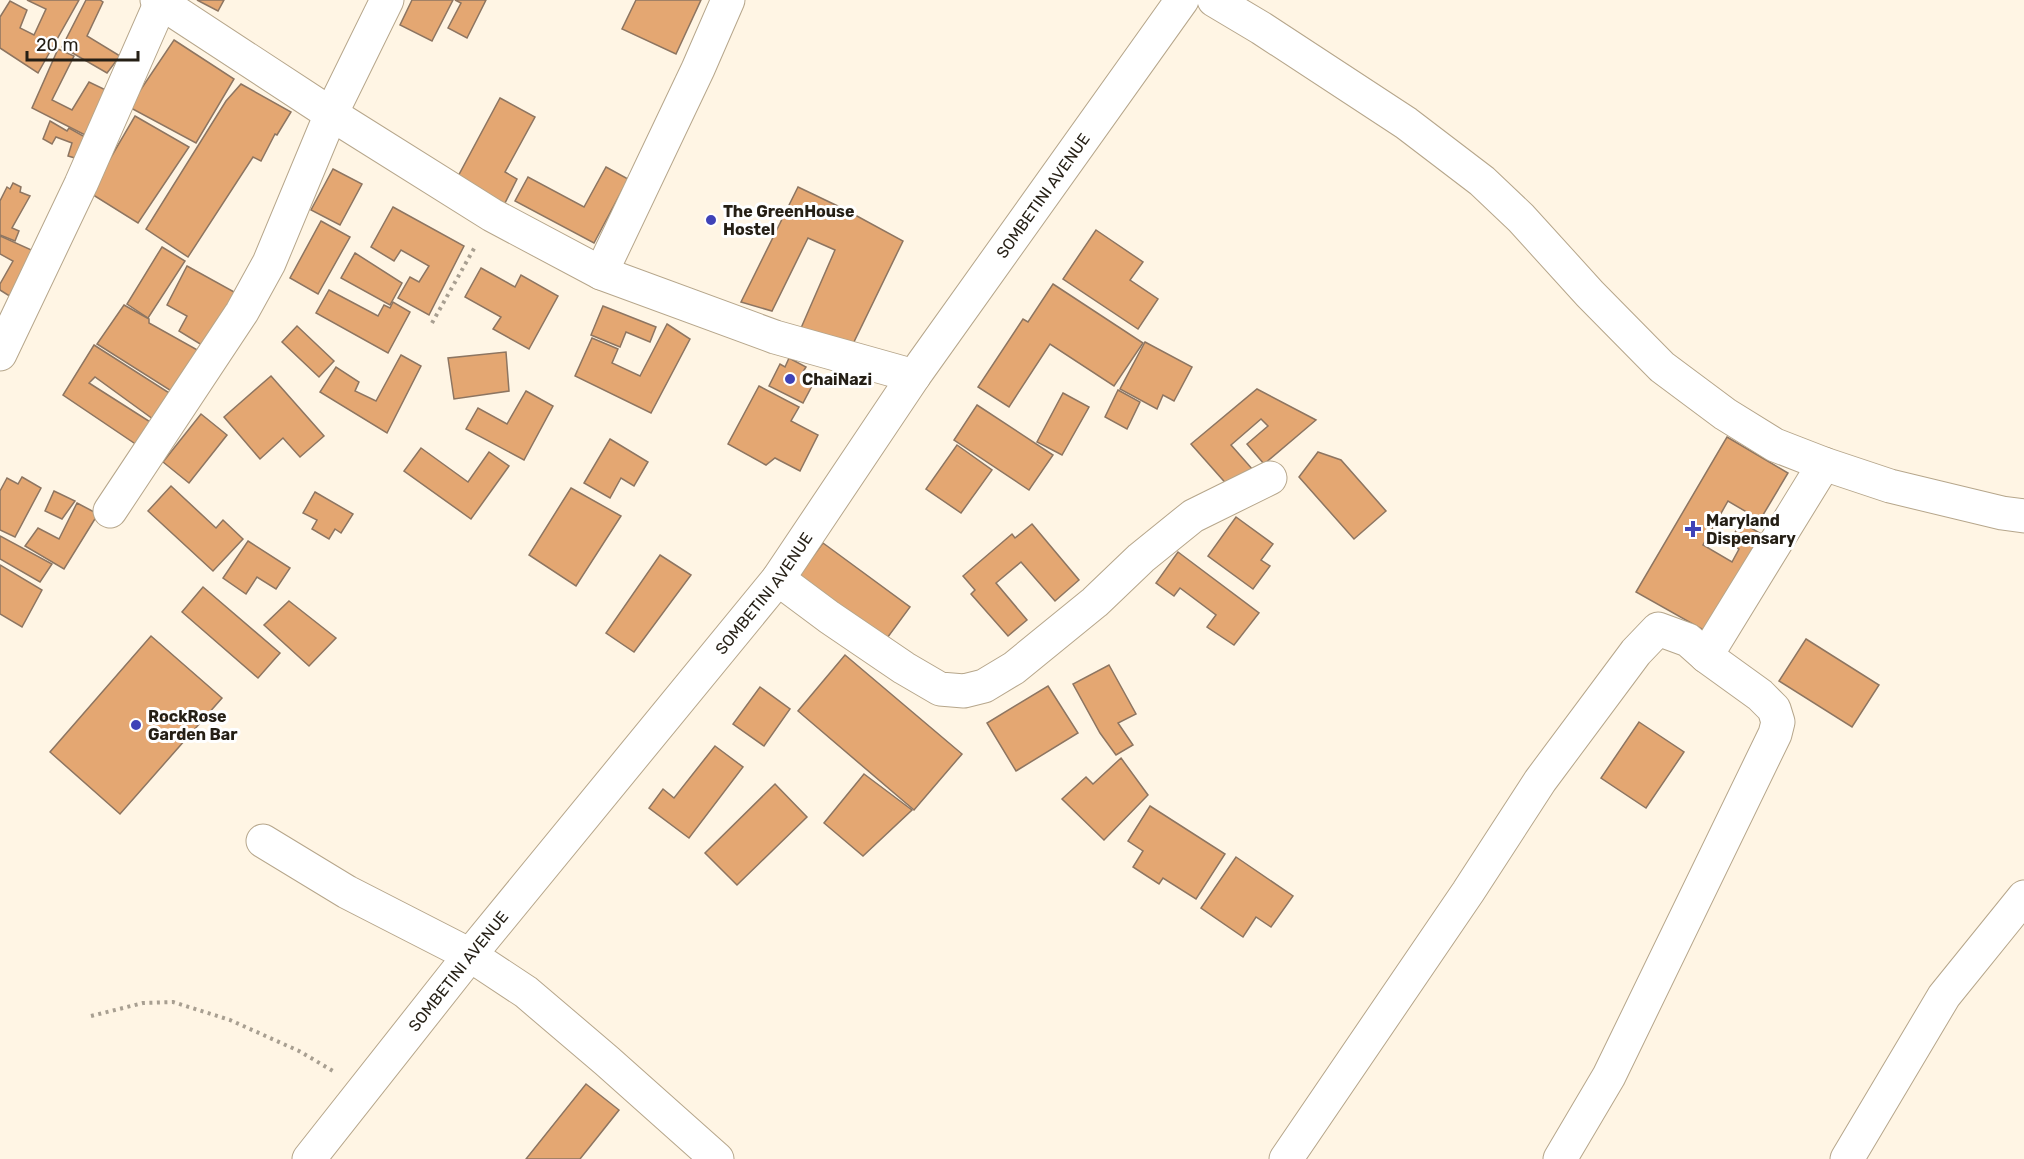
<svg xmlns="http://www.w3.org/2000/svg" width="2024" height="1159" viewBox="0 0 2024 1159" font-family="Rubik,sans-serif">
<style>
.building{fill:#e4a772;stroke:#8d7561;stroke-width:1.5}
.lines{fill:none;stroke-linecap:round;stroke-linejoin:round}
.minor-casing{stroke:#b6a68b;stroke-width:35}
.path{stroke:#a89f91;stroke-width:4;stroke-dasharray:3 4.5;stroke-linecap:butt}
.minor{stroke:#fff;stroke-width:33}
.poi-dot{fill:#3f42b7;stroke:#fff;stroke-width:2}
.labels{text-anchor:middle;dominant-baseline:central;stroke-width:6;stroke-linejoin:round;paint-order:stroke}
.street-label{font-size:16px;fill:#251f15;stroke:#fff}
.poi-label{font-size:16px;font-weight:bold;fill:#251f15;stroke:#fff;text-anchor:start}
</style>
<rect width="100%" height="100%" fill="#fff5e4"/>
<g class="building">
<polygon points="27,0 79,0 38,73 0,48 0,17 10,1 27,10 20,28 34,35 46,9"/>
<polygon points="86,0 100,0 103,2 87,36 120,56 107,73 62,47"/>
<polygon points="197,0 224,0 218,11"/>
<polygon points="412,0 453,0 432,41 400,25"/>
<polygon points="455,0 486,0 467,38 448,28 461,3"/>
<polygon points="636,0 701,0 676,54 622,29"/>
<polygon points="174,40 234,79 196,143 129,107"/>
<polygon points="58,49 74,56 52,100 72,110 89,82 110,92 87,136 32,108"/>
<polygon points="241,84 291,112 277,135 275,134 261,161 253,157 188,257 146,229 226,101"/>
<polygon points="500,98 535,117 505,172 517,179 503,207 455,182"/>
<polygon points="135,116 189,147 138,223 90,193"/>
<polygon points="50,121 67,131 69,128 85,137 75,158 68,156 72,143 56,137 52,144 43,139"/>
<polygon points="606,167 628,179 594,243 515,201 528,177 584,207"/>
<polygon points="333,169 362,184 340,225 311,210"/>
<polygon points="13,183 21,187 20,192 30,196 12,228 19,231 15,241 0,235 0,201 7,187 10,189"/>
<polygon points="798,187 844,209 903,241 851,348 801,328 835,250 808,238 772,311 741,302"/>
<polygon points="393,207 464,246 429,315 398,298 410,277 419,282 429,266 401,250 394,261 371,247"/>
<polygon points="321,221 350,237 318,294 290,278"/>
<polygon points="1096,230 1143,262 1130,280 1158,299 1138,329 1063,279"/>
<polygon points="0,236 36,252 11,297 0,290 0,284 13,261 0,254"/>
<polygon points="162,247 185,261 148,318 127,304"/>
<polygon points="355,253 402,283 390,305 341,278"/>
<polygon points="187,266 236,293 205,347 179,331 187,316 167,305"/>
<polygon points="481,268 515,287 521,275 558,296 529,349 493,329 501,317 465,297"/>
<polygon points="1053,284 1143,343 1114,386 1050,344 1009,407 978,387 1023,319 1028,322"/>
<polygon points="329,290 378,316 384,305 390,308 393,302 410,312 388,353 316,313"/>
<polygon points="124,305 149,319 149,323 201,352 176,394 97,344"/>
<polygon points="603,306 656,327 650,342 626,332 620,347 591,335"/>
<polygon points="667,324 690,339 651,413 575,376 592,338 618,349 612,363 640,376"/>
<polygon points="297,326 334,361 319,377 282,342"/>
<polygon points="1145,342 1192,367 1174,401 1163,395 1157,409 1120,389"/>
<polygon points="94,345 174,396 157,422 95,377 89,383 155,425 140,447 63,395"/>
<polygon points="506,352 509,391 454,399 448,358"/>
<polygon points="401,355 421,366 387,433 320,392 336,367 359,382 355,391 376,401"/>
<polygon points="789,358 806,367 801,375 814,382 803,403 769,386 780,364 785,367"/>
<polygon points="271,376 324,436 300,457 283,438 260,459 224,417"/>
<polygon points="759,386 799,407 791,421 818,435 800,471 775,458 766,465 728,444"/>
<polygon points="1257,389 1316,420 1264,464 1247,444 1268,426 1261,419 1231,445 1254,471 1230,488 1191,444"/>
<polygon points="1118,390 1140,402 1127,429 1105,417"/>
<polygon points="526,391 553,406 524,460 466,429 478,408 507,424"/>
<polygon points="1063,393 1089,407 1062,455 1037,442"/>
<polygon points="977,405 1053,455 1029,490 954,440"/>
<polygon points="201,414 227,435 189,483 163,462"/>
<polygon points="1727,437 1788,473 1760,520 1728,501 1703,545 1732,562 1739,549 1729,543 1741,522 1763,535 1707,632 1636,592"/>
<polygon points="610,439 648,462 634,486 621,478 610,498 584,483"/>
<polygon points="957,445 992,470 961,513 926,489"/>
<polygon points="421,448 468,482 489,452 509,466 471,519 404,471"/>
<polygon points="1318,452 1341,460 1386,511 1354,539 1299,477"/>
<polygon points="22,477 41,488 15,537 0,530 0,491 7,478 18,484"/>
<polygon points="171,486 216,528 223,520 243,539 213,571 148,511"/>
<polygon points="571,488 621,516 576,586 529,555"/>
<polygon points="54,491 75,501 62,519 45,511"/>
<polygon points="315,492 353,514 341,533 335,529 329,539 312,529 317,520 303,513"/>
<polygon points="77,503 98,514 64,569 25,546 38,528 59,539"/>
<polygon points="1236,517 1273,544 1261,560 1270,566 1253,589 1208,556"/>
<polygon points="1032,524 1079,580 1055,601 1021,562 996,583 1027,620 1008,636 971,594 975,590 963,576 1012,534 1015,538"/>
<polygon points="0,536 52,564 40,582 0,559"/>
<polygon points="248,541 290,568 276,589 257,577 246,594 223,578"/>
<polygon points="823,543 910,607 882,645 795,580"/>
<polygon points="1178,552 1259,613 1234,645 1207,627 1216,615 1180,588 1174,596 1156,583"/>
<polygon points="660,555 691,575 634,652 606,633"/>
<polygon points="0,565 42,590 22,627 0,614"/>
<polygon points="203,587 280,653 258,678 182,612"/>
<polygon points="289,601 336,638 309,666 264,625"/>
<polygon points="151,636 222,698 120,814 50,752"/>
<polygon points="1806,639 1879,685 1852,727 1779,681"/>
<polygon points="845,655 962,754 914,810 798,711"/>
<polygon points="1109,665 1136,714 1118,723 1133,745 1116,755 1100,733 1073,684"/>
<polygon points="1048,686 1078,733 1016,771 987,723"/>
<polygon points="760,687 790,709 764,746 733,724"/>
<polygon points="1639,722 1684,752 1646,808 1601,778"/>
<polygon points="715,746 743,767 689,838 649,808 663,789 674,798"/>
<polygon points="1121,758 1148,795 1104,840 1062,799 1086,777 1093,784"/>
<polygon points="864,774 912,810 863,856 824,823"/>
<polygon points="775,784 807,817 737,885 705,853"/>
<polygon points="1150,806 1225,854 1196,899 1163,878 1159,884 1133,867 1143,851 1128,841"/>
<polygon points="1236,857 1293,896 1271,927 1256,917 1243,937 1201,908"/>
<polygon points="586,1084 619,1110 580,1159 526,1159"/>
</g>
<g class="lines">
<g class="minor-casing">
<g id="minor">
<polyline points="157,0 331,114 492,215 601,273 775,337 914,376"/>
<polyline points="1214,0 1261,28 1406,123 1482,181 1521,218 1590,294 1662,367 1725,414 1775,445 1824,464 1890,486 2002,513 2024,516"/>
<polyline points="601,273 698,69 728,0"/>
<polyline points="0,354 81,184 161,2"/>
<polyline points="110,511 242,312 269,263 331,114 387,0"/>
<polyline points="778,579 829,617 904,668 940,689 964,691 984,686 1014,668 1095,602 1141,558 1193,516 1270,478"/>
<polyline points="1706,656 1824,464"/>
<polyline points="263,841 347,892 470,955 526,992 607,1061 717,1159"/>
<path id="s1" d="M309,1159L470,955L778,579L914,376L1182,0"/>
<polyline points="1286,1159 1468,892 1540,781 1636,652 1658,629 1688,640 1706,656 1760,695 1774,709 1778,722 1775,734 1609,1076 1560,1159"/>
<polyline points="1847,1159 1944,996 2024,897"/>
</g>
</g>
<g class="path">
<polyline points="432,323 476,245"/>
<polyline points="91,1016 143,1003 173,1002 230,1020 299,1051 333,1071"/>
</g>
<use href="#minor" class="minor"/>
</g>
<g class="poi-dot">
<circle cx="711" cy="220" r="6"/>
<circle cx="790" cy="379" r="6"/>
<path d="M1690 520h6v6h6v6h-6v6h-6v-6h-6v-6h6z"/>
<circle cx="136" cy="725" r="6"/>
</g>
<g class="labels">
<g class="street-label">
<text stroke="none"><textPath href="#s1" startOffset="1212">SOMBETINI AVENUE</textPath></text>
<text stroke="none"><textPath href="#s1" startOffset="726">SOMBETINI AVENUE</textPath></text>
<text stroke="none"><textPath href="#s1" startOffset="240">SOMBETINI AVENUE</textPath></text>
</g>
<g class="poi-label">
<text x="723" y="211">The GreenHouse<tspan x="723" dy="18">Hostel</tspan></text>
<text x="802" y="379">ChaiNazi</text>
<text x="1706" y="520">Maryland<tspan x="1706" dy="18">Dispensary</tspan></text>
<text x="148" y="716">RockRose<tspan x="148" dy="18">Garden Bar</tspan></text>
</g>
</g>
<path d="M27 51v9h111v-9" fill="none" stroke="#251f15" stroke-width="3"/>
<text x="36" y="51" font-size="18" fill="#251f15" stroke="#ffffff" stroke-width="4.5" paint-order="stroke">20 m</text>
</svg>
